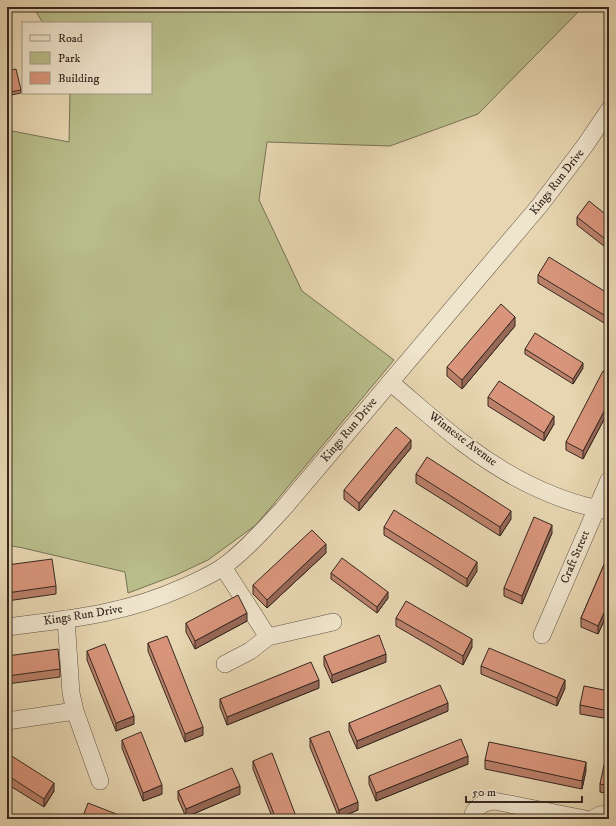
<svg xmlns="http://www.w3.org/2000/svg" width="616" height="826" viewBox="0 0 616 826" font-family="'IM FELL DW Pica',serif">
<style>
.green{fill:#b8bd8a;stroke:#777256}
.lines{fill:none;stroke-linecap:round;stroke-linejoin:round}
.minor-casing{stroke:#625445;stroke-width:18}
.minor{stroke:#efe4cc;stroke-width:17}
.wall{fill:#ba806a;stroke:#362821}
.shaded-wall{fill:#976856;stroke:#362821}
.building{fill:#d8957b;stroke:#362821}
.labels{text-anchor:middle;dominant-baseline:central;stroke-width:3.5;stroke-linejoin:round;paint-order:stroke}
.street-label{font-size:12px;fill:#362821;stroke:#efe4cc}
</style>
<rect width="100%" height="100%" fill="#e7d6b1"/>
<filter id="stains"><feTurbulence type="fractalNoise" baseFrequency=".005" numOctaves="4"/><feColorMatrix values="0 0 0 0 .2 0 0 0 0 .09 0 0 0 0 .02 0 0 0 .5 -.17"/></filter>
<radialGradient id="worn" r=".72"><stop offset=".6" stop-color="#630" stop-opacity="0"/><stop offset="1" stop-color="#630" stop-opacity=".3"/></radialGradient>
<polygon class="green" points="33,7 583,7 478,114 390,146 267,142 259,200 302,291 394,360 256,525 208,560 176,575 128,593 125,572 23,548 7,545 7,130 69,142 70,93 151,93 151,23 43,23"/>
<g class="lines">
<g class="minor-casing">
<g id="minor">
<path d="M390,382C414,402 438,424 463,443C505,475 556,502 609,511"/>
<polyline points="223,567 268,637"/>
<polyline points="66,619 71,693 75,711 100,781"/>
<path d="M7,627C70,619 125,614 184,587C197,581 212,575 224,566C246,550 264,529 283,509L540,205L584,147L609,110"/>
<polyline points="542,635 609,480"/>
<polyline points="225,664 250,651 268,637 333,622"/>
<polyline points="7,721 75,711"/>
<path d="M472,819C474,806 483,803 494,801L585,819"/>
<polyline points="593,819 600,815 609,814"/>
</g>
</g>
<use href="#minor" class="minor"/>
</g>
<g class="wall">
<polygon points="7,71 21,90 21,93 11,95 7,74"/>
<polygon points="577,217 609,217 609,250 577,225"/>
<polygon points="538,275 609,294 609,326 538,283"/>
<polygon points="515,326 462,389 447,376 447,367"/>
<polygon points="525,349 583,368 573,384 525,354"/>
<polygon points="609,375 609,410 583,459 566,450 566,442"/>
<polygon points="488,397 554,424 544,441 488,406"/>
<polygon points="411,448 359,511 344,499 344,490"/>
<polygon points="416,474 511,519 500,536 416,483"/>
<polygon points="384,527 477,571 467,587 384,535"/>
<polygon points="552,533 522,604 504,596 504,588"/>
<polygon points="326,553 267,608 253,594 253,585"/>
<polygon points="609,553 609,610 598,634 581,627 581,618"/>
<polygon points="7,565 56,586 56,594 7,601"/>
<polygon points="331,573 388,598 377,613 331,579"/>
<polygon points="396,618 472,647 463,665 396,626"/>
<polygon points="247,621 195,649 186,632 186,623"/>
<polygon points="148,643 203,735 185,742 148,651"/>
<polygon points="87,651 134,724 116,731 87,660"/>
<polygon points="7,656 60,669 60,677 7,684"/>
<polygon points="324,656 386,662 332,683 324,665"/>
<polygon points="481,666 565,688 557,706 481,674"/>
<polygon points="319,688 227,725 220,707 220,699"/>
<polygon points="609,691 609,719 580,714 580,705"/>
<polygon points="448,711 357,749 349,731 349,723"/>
<polygon points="310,738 358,810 339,818 310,747"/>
<polygon points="122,740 162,794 143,801 122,748"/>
<polygon points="7,753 54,791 44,807 7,784"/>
<polygon points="485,760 586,770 582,789 485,769"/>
<polygon points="253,761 297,819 273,819 253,769"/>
<polygon points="468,764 376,801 369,784 369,776"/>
<polygon points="609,766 609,794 600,792 600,784"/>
<polygon points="178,791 240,794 186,817 178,799"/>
</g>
<g class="shaded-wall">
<polygon points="515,317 515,326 462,389 462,380"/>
<polygon points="583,363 583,368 573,384 573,379"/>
<polygon points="609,402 609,410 583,459 583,451"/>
<polygon points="554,416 554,424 544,441 544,433"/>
<polygon points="411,440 411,448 359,511 359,503"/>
<polygon points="511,511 511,519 500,536 500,527"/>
<polygon points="552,525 552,533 522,604 522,596"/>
<polygon points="326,544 326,553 267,608 267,600"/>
<polygon points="477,562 477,571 467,587 467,579"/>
<polygon points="388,592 388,598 377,613 377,607"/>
<polygon points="609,602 609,610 598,634 598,626"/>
<polygon points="247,613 247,621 195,649 195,641"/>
<polygon points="472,639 472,647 463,665 463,656"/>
<polygon points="386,654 386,662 332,683 332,675"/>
<polygon points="319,680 319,688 227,725 227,717"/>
<polygon points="565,680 565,688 557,706 557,698"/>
<polygon points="448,703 448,711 357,749 357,741"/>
<polygon points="134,716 134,724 116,731 116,723"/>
<polygon points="203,727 203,735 185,742 185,734"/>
<polygon points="468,756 468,764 376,801 376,793"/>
<polygon points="586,762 586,770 582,789 582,781"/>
<polygon points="54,783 54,791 44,807 44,799"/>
<polygon points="162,785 162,794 143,801 143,793"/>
<polygon points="240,786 240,794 186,817 186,809"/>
<polygon points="358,802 358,810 339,818 339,810"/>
</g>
<g class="building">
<polygon points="16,69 21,90 11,92 7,71"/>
<polygon points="589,201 609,217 609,242 577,217"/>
<polygon points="549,257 609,294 609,318 538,275"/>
<polygon points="501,304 515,317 462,380 447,367"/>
<polygon points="535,333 583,363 573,379 525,349"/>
<polygon points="603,371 609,375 609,402 583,451 566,442"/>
<polygon points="499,381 554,416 544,433 488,397"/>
<polygon points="396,427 411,440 359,503 344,490"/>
<polygon points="427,457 511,511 500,527 416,474"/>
<polygon points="394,510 477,562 467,579 384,527"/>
<polygon points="534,517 552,525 522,596 504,588"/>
<polygon points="312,530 326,544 267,600 253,585"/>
<polygon points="609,553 609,602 598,626 581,618"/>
<polygon points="342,558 388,592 377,607 331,573"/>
<polygon points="52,559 56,586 7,593 7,565"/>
<polygon points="238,595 247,613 195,641 186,623"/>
<polygon points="406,601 472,639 463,656 396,618"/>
<polygon points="379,635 386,654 332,675 324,656"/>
<polygon points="167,636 203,727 185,734 148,643"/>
<polygon points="105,644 134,716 116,723 87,651"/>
<polygon points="489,648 565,680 557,698 481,666"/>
<polygon points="58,649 60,669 7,676 7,656"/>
<polygon points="311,662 319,680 227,717 220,699"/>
<polygon points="440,685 448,703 357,741 349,723"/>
<polygon points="584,686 609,691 609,711 580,705"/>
<polygon points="329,731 358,802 339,810 310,738"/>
<polygon points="141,732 162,785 143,793 122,740"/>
<polygon points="461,739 468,756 376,793 369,776"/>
<polygon points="489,742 586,762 582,781 485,760"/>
<polygon points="7,753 54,783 44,799 7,775"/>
<polygon points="272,753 297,819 276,819 253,761"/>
<polygon points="604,765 609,766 609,786 600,784"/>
<polygon points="232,768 240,786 186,809 178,791"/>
<polygon points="88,803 129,819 82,819"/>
</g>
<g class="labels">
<g class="street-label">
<text transform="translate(557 182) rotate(-52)">Kings Run Drive</text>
<text transform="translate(349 430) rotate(-50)">Kings Run Drive</text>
<text transform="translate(463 439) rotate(37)">Winneste Avenue</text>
<text transform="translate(575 557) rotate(-67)">Craft Street</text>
<text transform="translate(83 615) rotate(-9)">Kings Run Drive</text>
</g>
</g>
<rect width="616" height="826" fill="none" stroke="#e7d6b1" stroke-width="24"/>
<rect x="8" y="8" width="600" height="810" fill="none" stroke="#362821" stroke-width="2"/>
<rect x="12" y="12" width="592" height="802" fill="none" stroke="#362821"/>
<rect x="22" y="22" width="130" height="72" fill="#efe4cc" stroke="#a59988"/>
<rect x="30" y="35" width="20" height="6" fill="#efe4cc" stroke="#a59988"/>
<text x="58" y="42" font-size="12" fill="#362821">Road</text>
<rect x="30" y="52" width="20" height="12" fill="#b8bd8a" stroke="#a59988"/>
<text x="58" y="62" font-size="12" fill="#362821">Park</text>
<rect x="30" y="72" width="20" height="12" fill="#d8957b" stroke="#a59988"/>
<text x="58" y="82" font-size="12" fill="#362821">Building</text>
<path d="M466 796v6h116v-6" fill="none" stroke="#362821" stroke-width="2"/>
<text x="472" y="796" font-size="12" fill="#362821" stroke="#efe4cc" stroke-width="3" paint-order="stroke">50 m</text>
<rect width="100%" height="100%" filter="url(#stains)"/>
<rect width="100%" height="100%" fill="url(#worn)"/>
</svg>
